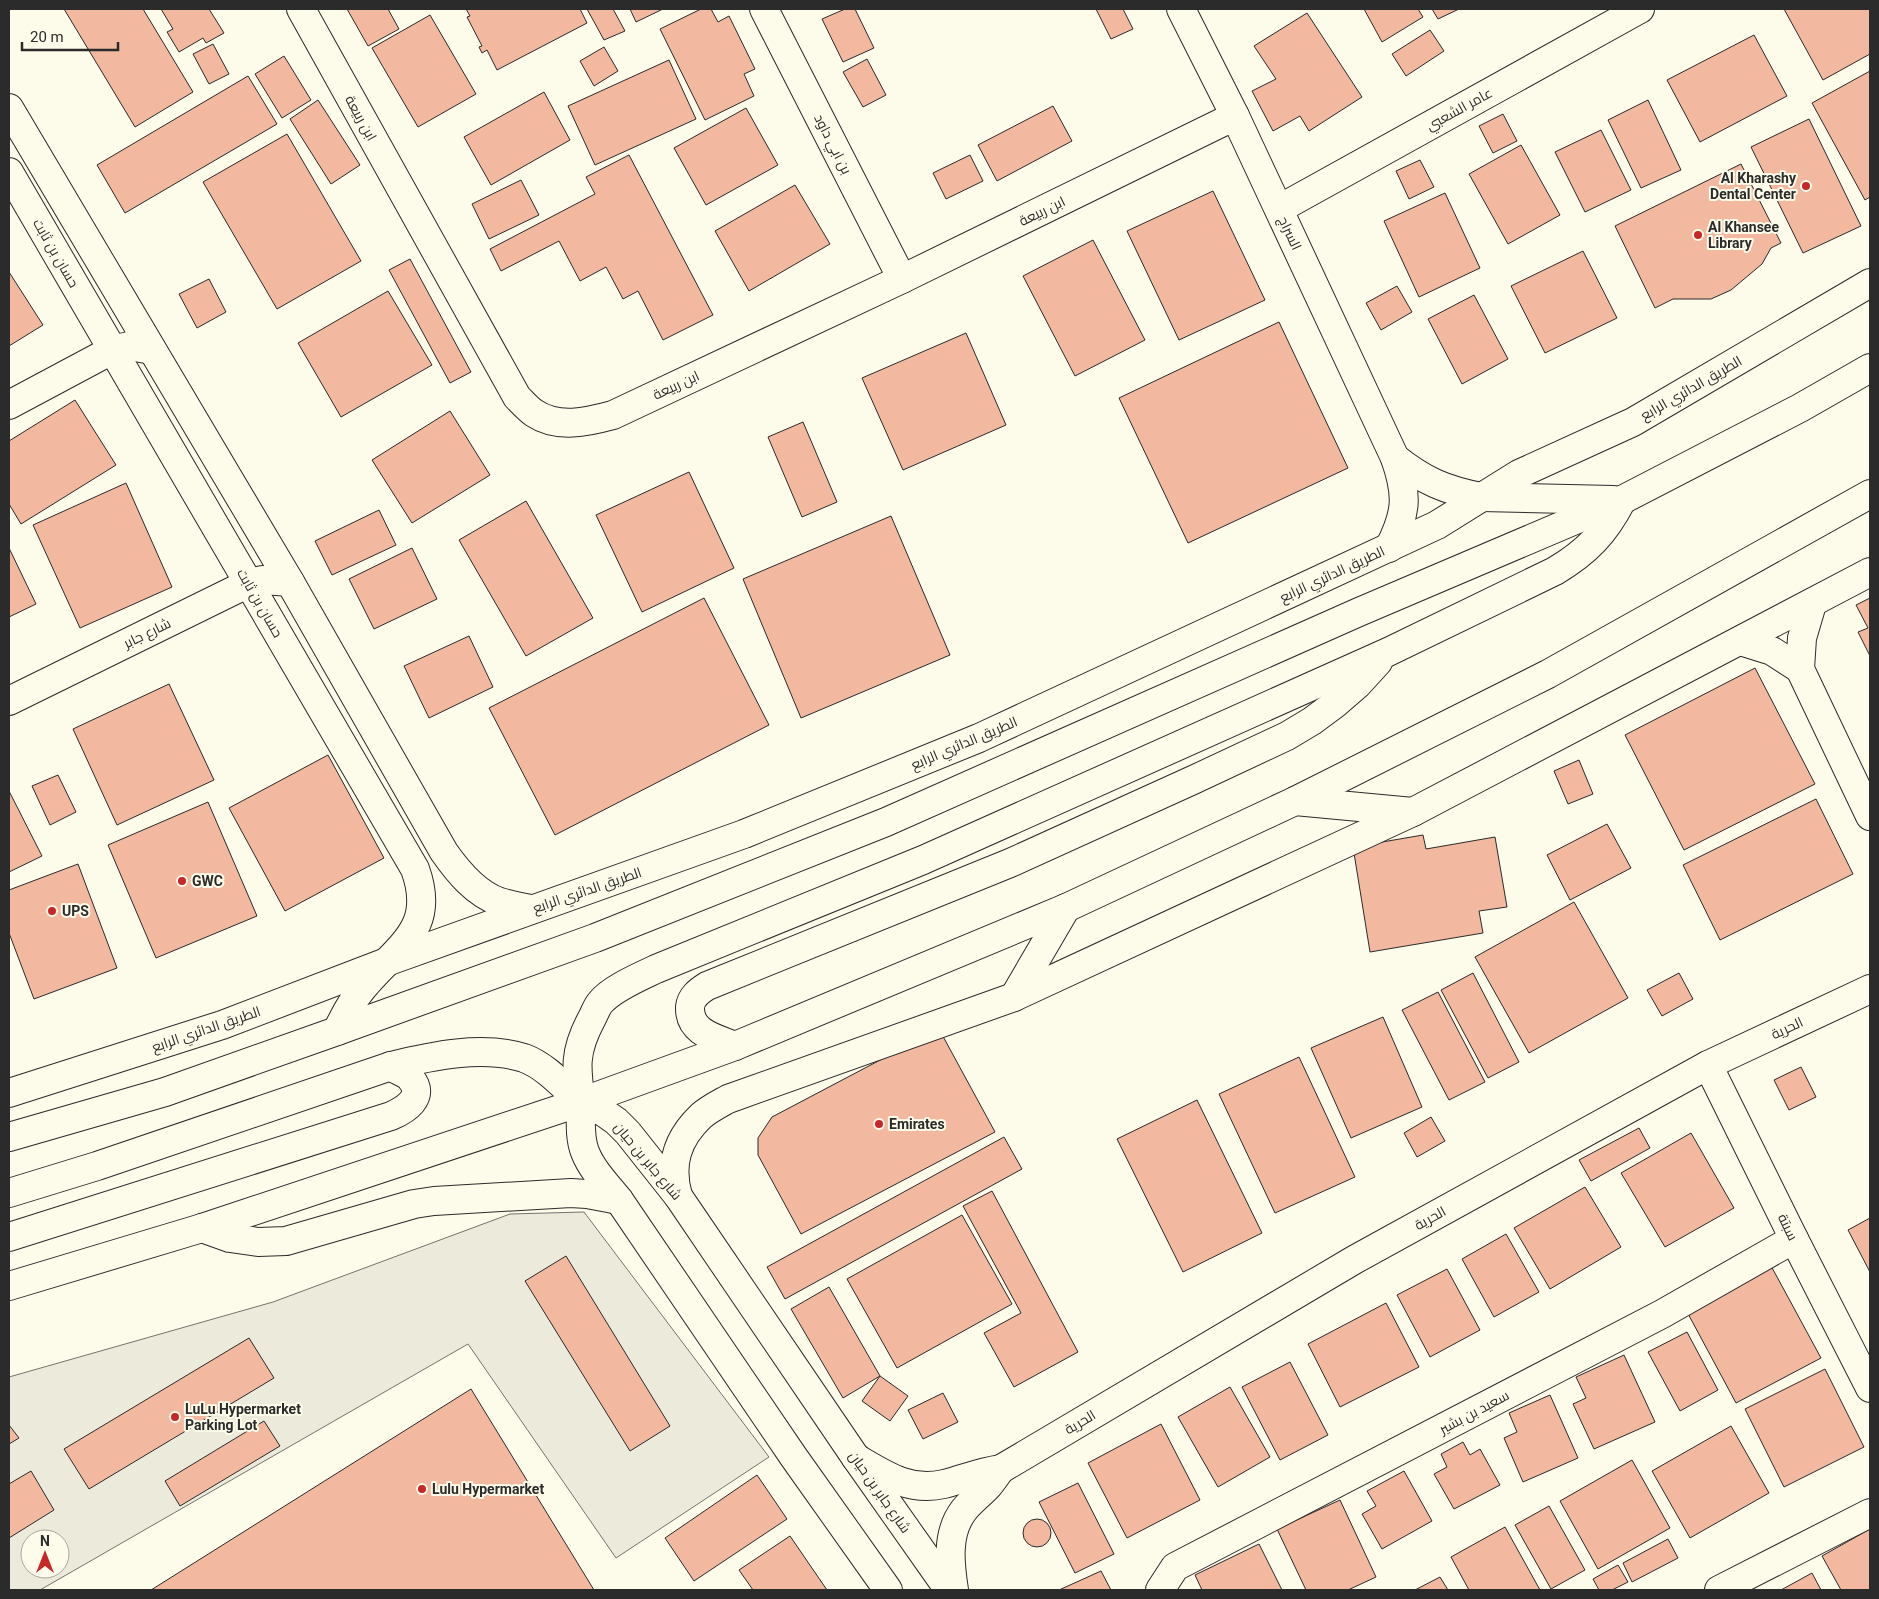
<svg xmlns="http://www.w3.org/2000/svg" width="1879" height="1599" viewBox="0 0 1879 1599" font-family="Roboto,Cairo,sans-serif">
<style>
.parking{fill:#eceadb;stroke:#74746e;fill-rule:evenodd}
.building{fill:#f2b8a0;stroke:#2b2b2b}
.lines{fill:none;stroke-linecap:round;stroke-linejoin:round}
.minor-casing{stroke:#2b2b2b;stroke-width:30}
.tertiary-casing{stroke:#2b2b2b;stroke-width:30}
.primary-casing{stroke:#2b2b2b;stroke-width:30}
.minor{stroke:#fdfbea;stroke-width:28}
.tertiary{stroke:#fdfbea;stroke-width:28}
.primary{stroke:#fdfbea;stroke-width:28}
.poi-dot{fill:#c62828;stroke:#fdfbea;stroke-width:2}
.labels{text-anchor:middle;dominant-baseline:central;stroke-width:4;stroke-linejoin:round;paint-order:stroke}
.street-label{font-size:14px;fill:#2b2b2b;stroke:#fdfbea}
.poi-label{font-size:14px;font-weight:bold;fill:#2b2b2b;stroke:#fdfbea;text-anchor:start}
</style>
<rect width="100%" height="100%" fill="#fdfbea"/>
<path class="parking" d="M584,1212L769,1457L616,1558L468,1344L40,1590H9V1377L273,1302L510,1214ZM30,1539H60V1569H30Z"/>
<g class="building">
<polygon points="64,9 143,9 193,92 135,127"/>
<polygon points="161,9 209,9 224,33 206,43 203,38 179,52 167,32 173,29"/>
<polygon points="347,9 388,9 399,29 368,46"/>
<polygon points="466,9 580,9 587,23 497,70 487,50 482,53 479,47 482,46 467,17 470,16"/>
<polygon points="587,9 613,9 625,31 604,40"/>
<polygon points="630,9 663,9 636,22"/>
<polygon points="701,9 711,9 718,22 729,16 755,69 744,74 754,96 705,120 660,29"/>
<polygon points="845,9 855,9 874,48 843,62 822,19"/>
<polygon points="1096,9 1123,9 1133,29 1111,39"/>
<polygon points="1364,9 1418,9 1423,17 1382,42"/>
<polygon points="1432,9 1459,9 1438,19"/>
<polygon points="1784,9 1870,9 1870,54 1823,80"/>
<polygon points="1307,13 1362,97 1309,131 1300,116 1273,131 1252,91 1276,79 1254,46"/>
<polygon points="430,15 476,94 418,127 372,48"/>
<polygon points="1430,30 1444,51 1406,76 1392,54"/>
<polygon points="1754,35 1787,96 1700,142 1667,80"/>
<polygon points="213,44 229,74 209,84 193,54"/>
<polygon points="604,47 618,71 594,86 580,61"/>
<polygon points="284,56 311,100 282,118 255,74"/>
<polygon points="867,59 886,95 863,107 843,72"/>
<polygon points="669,60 696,119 595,165 568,106"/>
<polygon points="1870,71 1870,197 1865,200 1812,103"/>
<polygon points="248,76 277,124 125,213 97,165"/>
<polygon points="544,92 570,140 491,185 464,137"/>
<polygon points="318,100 360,165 331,184 290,119"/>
<polygon points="1648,100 1681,170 1641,188 1608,120"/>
<polygon points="1053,106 1072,141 997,181 978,145"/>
<polygon points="746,108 778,165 706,205 674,148"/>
<polygon points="1503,114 1517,141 1493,153 1479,126"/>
<polygon points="1809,119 1861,226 1803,253 1751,147"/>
<polygon points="1601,130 1631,190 1585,212 1555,152"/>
<polygon points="287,134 361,261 277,309 203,182"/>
<polygon points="1521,145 1560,215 1508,244 1469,174"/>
<polygon points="629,155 713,315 663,340 638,291 623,299 606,267 580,281 559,241 501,271 490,249 595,194 586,177"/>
<polygon points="970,155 983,181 946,199 933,173"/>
<polygon points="1420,160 1434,187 1409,199 1396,171"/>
<polygon points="1741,164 1781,243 1771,248 1762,264 1731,290 1711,299 1673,299 1655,308 1615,226"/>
<polygon points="521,180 539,215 489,239 472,204"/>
<polygon points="795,185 830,244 749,291 715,231"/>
<polygon points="1213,191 1265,300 1179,340 1127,231"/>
<polygon points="1445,193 1480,268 1419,297 1384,221"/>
<polygon points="1093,240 1145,340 1075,376 1023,276"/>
<polygon points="1583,251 1617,318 1545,353 1511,286"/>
<polygon points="410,259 471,372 450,383 389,270"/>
<polygon points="9,272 43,325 9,346"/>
<polygon points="209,279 226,312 197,328 179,294"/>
<polygon points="1397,286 1412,312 1381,330 1366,303"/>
<polygon points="388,291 432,365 341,417 298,343"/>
<polygon points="1474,295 1508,359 1462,384 1428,319"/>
<polygon points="1279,322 1348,468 1188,543 1119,398"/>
<polygon points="966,333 1006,425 903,470 862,378"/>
<polygon points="75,400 116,465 21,524 9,504 9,441"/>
<polygon points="450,411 490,475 412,523 372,460"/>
<polygon points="803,422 837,502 802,517 768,437"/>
<polygon points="689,472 734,568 642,612 596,515"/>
<polygon points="126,483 172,587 80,628 33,525"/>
<polygon points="526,501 593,618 526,656 459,540"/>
<polygon points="379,510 396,545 332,575 315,541"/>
<polygon points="891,516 950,655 801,718 743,579"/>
<polygon points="9,548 36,604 9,617"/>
<polygon points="412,548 437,599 374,629 349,579"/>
<polygon points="704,598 769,725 555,835 489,708"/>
<polygon points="1870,598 1870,656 1858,632 1868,628 1856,605"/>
<polygon points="469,636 493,687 429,718 404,666"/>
<polygon points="1755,668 1815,784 1684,850 1625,735"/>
<polygon points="169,684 214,780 117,825 73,729"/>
<polygon points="328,755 384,858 285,911 229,808"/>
<polygon points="1579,760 1593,794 1568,804 1554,771"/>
<polygon points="58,775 76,812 50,825 32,786"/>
<polygon points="9,791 42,856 9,872"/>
<polygon points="1816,799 1853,874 1720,940 1683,865"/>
<polygon points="208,802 257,916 156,958 108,845"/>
<polygon points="1607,824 1631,868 1570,900 1547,855"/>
<polygon points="1423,835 1426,849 1495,837 1507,907 1479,911 1483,933 1370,952 1353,847"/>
<polygon points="78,864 117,968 34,999 9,933 9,890"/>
<polygon points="1574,902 1628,998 1529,1053 1475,957"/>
<polygon points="1473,973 1519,1062 1488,1078 1441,990"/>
<polygon points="1679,973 1693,999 1662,1016 1647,990"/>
<polygon points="1438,992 1485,1082 1449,1100 1402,1010"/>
<polygon points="1383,1017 1422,1107 1351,1138 1311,1048"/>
<polygon points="939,1029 995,1132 801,1234 758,1155 758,1138 772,1117"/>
<polygon points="1299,1057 1355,1177 1275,1213 1219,1094"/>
<polygon points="1801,1067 1816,1097 1789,1110 1774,1080"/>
<polygon points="1197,1100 1262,1233 1183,1272 1117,1139"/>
<polygon points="1431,1117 1445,1141 1417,1157 1404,1133"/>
<polygon points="1639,1128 1650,1148 1591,1181 1579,1160"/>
<polygon points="1691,1133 1734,1208 1665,1247 1621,1173"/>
<polygon points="1004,1137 1022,1169 785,1299 767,1267"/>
<polygon points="1585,1187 1621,1247 1550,1289 1514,1228"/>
<polygon points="992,1191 1078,1352 1014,1387 984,1333 1021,1313 963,1206"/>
<polygon points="962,1215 1012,1304 897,1368 847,1279"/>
<polygon points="1870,1218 1870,1272 1848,1230"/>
<polygon points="1506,1234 1539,1292 1494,1317 1462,1259"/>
<polygon points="566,1256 670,1426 630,1451 525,1281"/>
<polygon points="1770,1264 1821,1358 1736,1403 1686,1310"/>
<polygon points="1447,1269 1480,1330 1430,1357 1397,1295"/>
<polygon points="829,1287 880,1376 843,1398 791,1309"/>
<polygon points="1386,1303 1419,1367 1340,1407 1308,1344"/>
<polygon points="1687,1332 1718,1390 1680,1411 1648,1352"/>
<polygon points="249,1338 274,1378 89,1489 64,1449"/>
<polygon points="1624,1355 1655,1422 1594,1449 1573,1404 1586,1398 1576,1377"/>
<polygon points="1290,1362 1328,1435 1280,1460 1242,1387"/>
<polygon points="1825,1369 1864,1447 1784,1487 1745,1409"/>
<polygon points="880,1376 908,1396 890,1421 862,1401"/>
<polygon points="1230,1387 1270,1457 1218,1487 1178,1417"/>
<polygon points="471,1389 594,1590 151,1590"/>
<polygon points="943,1393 958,1422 923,1439 908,1410"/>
<polygon points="1550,1395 1578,1458 1523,1482 1504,1438 1517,1432 1509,1413"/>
<polygon points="264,1421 280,1446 180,1506 165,1481"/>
<polygon points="1161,1424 1200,1500 1127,1538 1088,1463"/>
<polygon points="9,1425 19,1438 9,1444"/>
<polygon points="1731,1426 1769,1493 1690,1538 1652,1471"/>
<polygon points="1463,1442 1470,1455 1480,1449 1500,1485 1454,1509 1434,1474 1447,1467 1441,1454"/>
<polygon points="1632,1460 1670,1528 1598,1569 1560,1501"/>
<polygon points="31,1471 54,1510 9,1538 9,1484"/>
<polygon points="1404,1471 1432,1521 1382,1549 1362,1514 1376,1506 1367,1491"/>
<polygon points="757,1475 787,1519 694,1581 665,1538"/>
<polygon points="1078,1483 1114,1554 1075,1573 1039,1502"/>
<polygon points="1340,1500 1376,1577 1348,1590 1306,1590 1277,1529"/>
<polygon points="1549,1506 1585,1570 1551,1589 1515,1525"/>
<circle cx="1037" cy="1533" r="14"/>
<polygon points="1505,1527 1540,1590 1469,1590 1451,1557"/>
<polygon points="1870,1529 1870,1590 1841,1590 1822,1556"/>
<polygon points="790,1536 827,1590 753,1590 739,1570"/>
<polygon points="1668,1539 1678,1558 1632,1582 1623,1563"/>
<polygon points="1259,1544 1282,1590 1202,1590 1195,1575"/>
<polygon points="1618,1565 1628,1582 1612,1590 1599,1590 1593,1579"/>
<polygon points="1101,1571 1111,1590 1059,1590"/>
<polygon points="1812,1573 1821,1590 1781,1590"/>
<polygon points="1440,1577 1448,1590 1415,1590"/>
</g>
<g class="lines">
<g class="minor-casing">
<g id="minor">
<path d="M301,9L517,397C522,402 528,409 534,413C558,429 587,422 613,415L902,279L1235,116"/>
<polyline points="764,9 902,279"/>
<path d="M1181,9L1235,116L1395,458C1408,495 1407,513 1389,548"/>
<polyline points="1279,209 1640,9"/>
<polyline points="9,405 112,350 129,346 152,350"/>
<path d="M1395,458C1424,481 1445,490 1481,497"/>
<polyline points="1812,604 1802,638 1800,669 1870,816"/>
<polyline points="1740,641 1772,651 1800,669"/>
<polyline points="9,701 249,583 263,580 290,582"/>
<polyline points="1708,1065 1794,1239 1870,1388"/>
<polyline points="9,1093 222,1025 389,961 744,834 979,738 1437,525 1519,474 1633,422 1870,283"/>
<path d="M678,1196C669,1164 677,1139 701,1116C709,1109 719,1104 728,1099L1014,997L1413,812L1870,572"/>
<path d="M856,1458C885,1475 909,1492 944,1484C964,1479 979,1472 1001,1469L1354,1260L1708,1065L1870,989"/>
<path d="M954,1590C950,1564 946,1533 964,1510C971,1501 981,1494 989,1485C993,1480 997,1474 1001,1469"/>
<polyline points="1160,1590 1175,1567 1662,1314 1794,1239"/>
<polyline points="1719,1590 1870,1513"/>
</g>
</g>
<g class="tertiary-casing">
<g id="tertiary">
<path d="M9,108L290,582L444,852C458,872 476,894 500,902C510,905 521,907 531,909"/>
<path d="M9,172L415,869C436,927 401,944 367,983C354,997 345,1014 337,1031"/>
<path d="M888,1590L793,1456L619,1200C607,1185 592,1170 585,1152C579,1137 581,1118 581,1102L603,1112L616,1121L628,1133L678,1196L856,1458L949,1590"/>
</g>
</g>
<g class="primary-casing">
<g id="primary">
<polyline points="1481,497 1613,500"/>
<polyline points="1295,801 1413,812"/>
<polyline points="1014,997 1066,908"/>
<path d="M735,1046C716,1038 689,1033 690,1007C691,997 699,991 707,986L1010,863L1193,780L1287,736L1312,721L1335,704L1357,685L1378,662"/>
<path d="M581,1102C576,1068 574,1052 591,1020C594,1015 596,1008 600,1003C611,989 639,977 656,969L923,860L1388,652L1555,571C1587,552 1605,533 1622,500"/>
<polyline points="9,1137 165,1092 337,1031 595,938 886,822 1359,612 1622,500 1800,408 1870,368"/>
<path d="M9,1193L97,1166L391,1066C431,1056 483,1045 524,1058C546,1066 564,1087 581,1102"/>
<polyline points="202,1228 230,1238 258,1242 286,1241 414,1204 434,1201 571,1193 587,1194 619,1200"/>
<path d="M9,1237L391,1116C405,1110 426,1097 411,1079C407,1073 397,1071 391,1066"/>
<polyline points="9,1286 202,1228 581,1102 735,1046 1066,908 1295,801 1548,674 1870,494"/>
</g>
</g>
<use href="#minor" class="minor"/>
<use href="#tertiary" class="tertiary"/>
<use href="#primary" class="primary"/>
</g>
<g class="poi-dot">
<circle cx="1806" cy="186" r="5"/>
<circle cx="1698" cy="235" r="5"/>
<circle cx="182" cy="881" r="5"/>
<circle cx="52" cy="911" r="5"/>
<circle cx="879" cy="1124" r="5"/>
<circle cx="175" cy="1417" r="5"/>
<circle cx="422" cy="1489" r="5"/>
</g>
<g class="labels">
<g class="street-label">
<text transform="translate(1459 109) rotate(-29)">عامر الشعبي</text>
<text transform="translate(361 118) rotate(61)">ابن ربيعة</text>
<text transform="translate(833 144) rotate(63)">بن ابي داود</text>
<text transform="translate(1042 211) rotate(-26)">ابن ربيعة</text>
<text transform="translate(1290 233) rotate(65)">السراج</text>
<text transform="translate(56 253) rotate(60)">حسان بن ثابت</text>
<text transform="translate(676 385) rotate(-25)">ابن ربيعة</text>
<text transform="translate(1691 388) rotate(-30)">الطريق الدائري الرابع</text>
<text transform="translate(1332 574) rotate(-25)">الطريق الدائري الرابع</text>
<text transform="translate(260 603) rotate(60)">حسان بن ثابت</text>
<text transform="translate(147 633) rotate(-26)">شارع جابر</text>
<text transform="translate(964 743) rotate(-23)">الطريق الدائري الرابع</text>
<text transform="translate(587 890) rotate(-19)">الطريق الدائري الرابع</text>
<text transform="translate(1787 1028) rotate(-25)">الحرية</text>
<text transform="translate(206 1029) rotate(-19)">الطريق الدائري الرابع</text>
<text transform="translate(648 1161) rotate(50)">شارع جابر بن حيان</text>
<text transform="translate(1430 1218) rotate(-29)">الحرية</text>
<text transform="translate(1788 1227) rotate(64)">سبتة</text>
<text transform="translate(1474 1412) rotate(-28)">سعيد بن بشير</text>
<text transform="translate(1080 1422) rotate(-31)">الحرية</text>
<text transform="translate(880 1492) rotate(55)">شارع جابر بن حيان</text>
</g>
<g class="poi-label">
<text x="1796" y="178" text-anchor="end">Al Kharashy<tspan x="1796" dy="16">Dental Center</tspan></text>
<text x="1708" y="227">Al Khansee<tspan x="1708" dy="16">Library</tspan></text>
<text x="192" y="881">GWC</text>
<text x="62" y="911">UPS</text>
<text x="889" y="1124">Emirates</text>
<text x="185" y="1409">LuLu Hypermarket<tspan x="185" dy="16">Parking Lot</tspan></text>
<text x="432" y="1489">Lulu Hypermarket</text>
</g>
</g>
<rect width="1879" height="1599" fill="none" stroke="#2b2b2b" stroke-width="20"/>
<g transform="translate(45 1554)"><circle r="24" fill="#fdfbea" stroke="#a9a89e"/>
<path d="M0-4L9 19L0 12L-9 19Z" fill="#c62828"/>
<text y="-8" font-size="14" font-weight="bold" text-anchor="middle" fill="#2b2b2b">N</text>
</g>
<path d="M22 42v8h96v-8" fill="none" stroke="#2b2b2b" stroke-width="2.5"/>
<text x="30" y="42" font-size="15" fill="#2b2b2b" stroke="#fdfbea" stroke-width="4" paint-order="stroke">20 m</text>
</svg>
